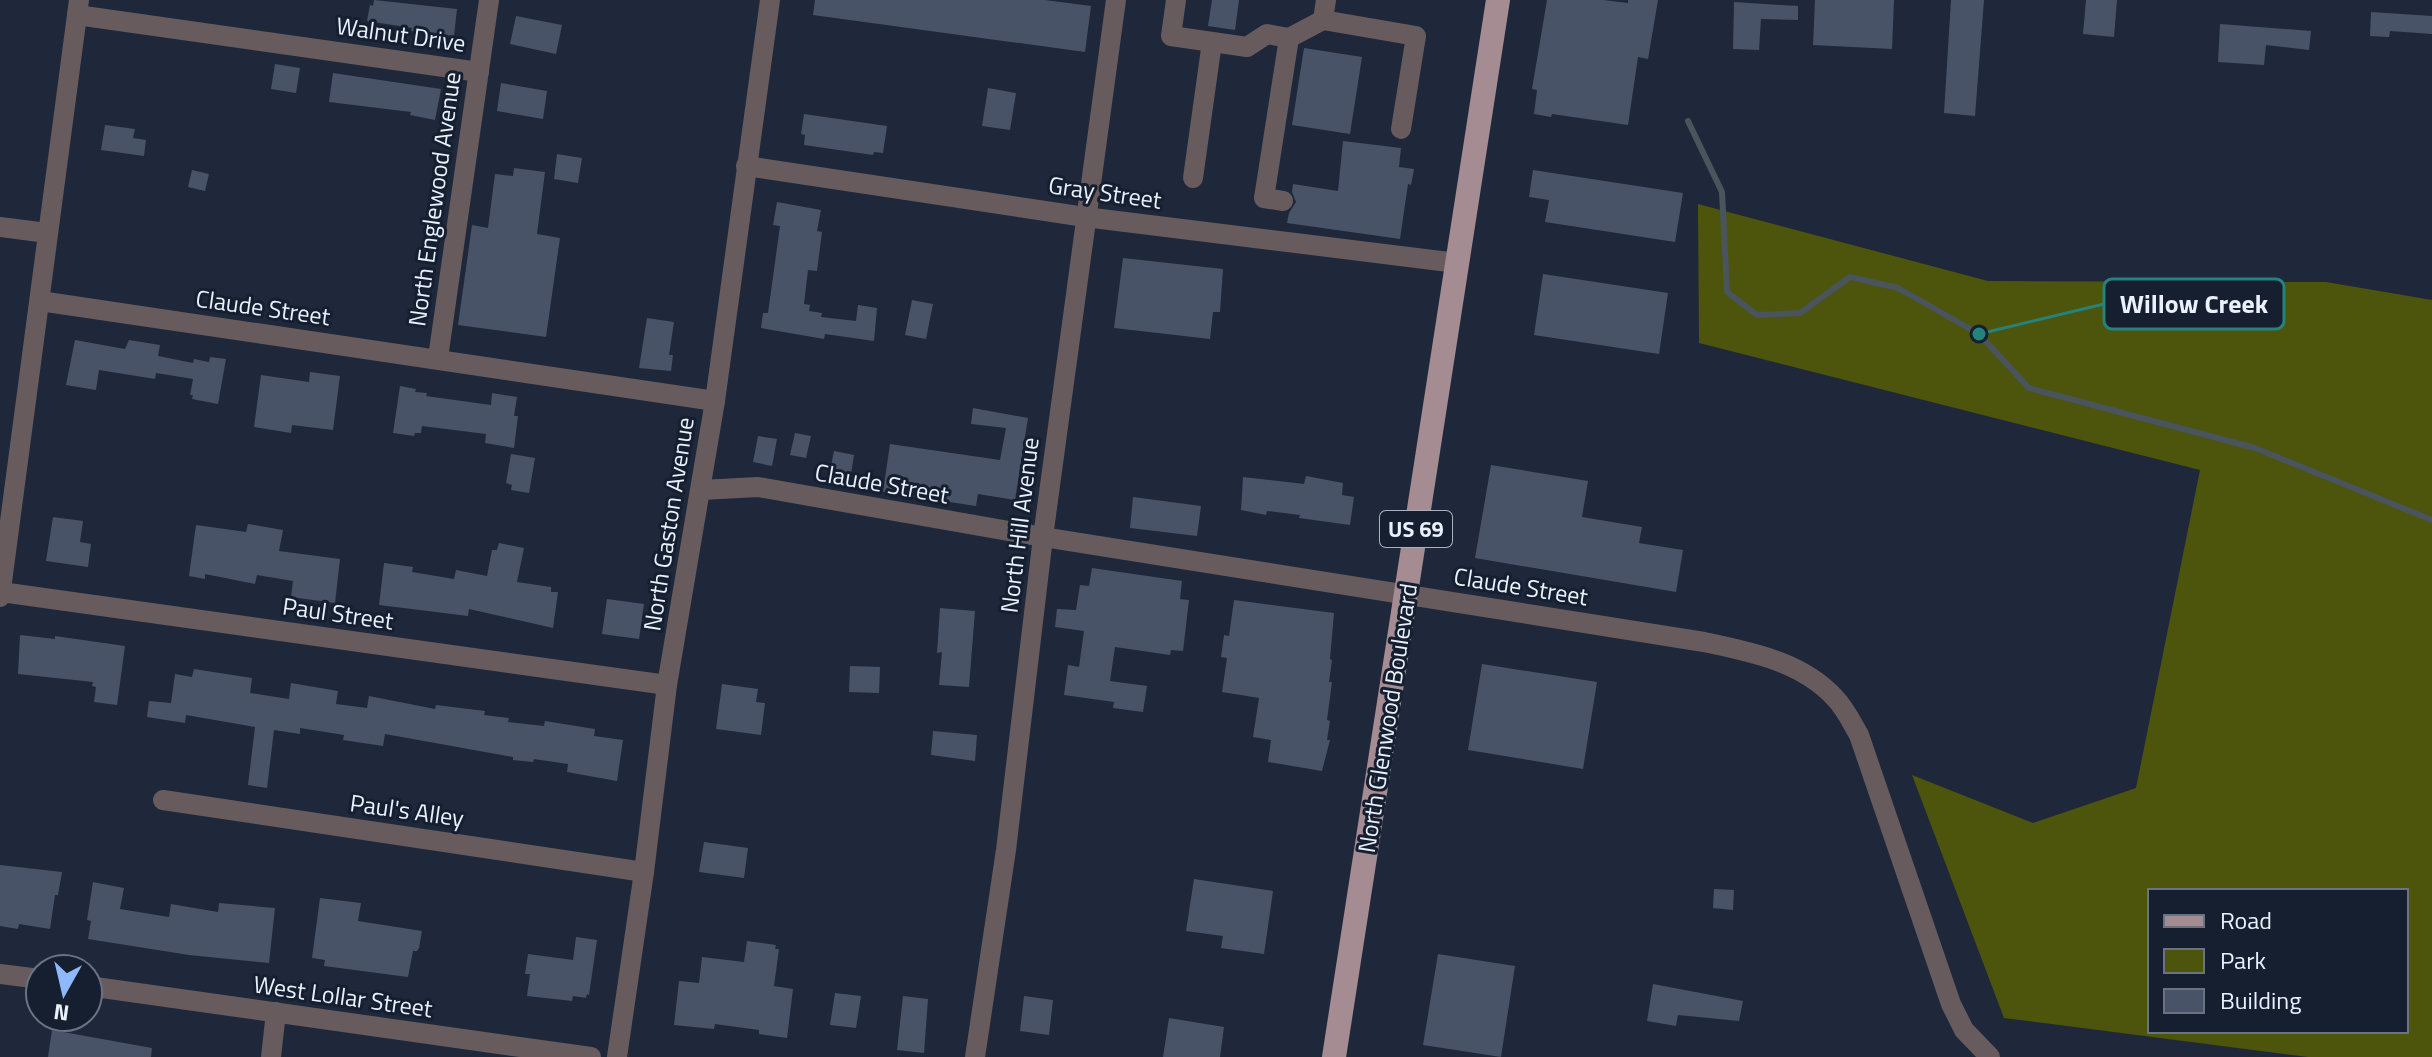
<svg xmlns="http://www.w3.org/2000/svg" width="2432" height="1057" viewBox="0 0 2432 1057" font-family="'Titillium Web',sans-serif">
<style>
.green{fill:#4d540c;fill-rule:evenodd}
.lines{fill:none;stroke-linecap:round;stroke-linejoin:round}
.stream{stroke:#49545c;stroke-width:6}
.building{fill:#485367}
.minor{stroke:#675b5e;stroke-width:20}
.major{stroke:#a58c92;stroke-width:24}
.labels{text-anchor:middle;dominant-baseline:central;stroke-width:6;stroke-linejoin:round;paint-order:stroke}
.shield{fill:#151f30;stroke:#aab2c0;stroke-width:2}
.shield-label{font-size:22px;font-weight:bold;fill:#eaf1fd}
.street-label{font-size:24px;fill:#eaf1fd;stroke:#151f30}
.leader{fill:none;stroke:#25827c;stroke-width:3}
.callout-dot{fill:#25827c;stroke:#151f30;stroke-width:3}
.callout{fill:#151f30;stroke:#25827c;stroke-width:3}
.callout-label{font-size:26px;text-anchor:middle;font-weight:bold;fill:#eaf1fd}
</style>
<rect width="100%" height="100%" fill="#1e283a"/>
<path class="green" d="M1698,204L1988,281L2326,282L2432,300V1057H2308L2004,1018L1912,775L2033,823L2136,788L2200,470L1699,343ZM2150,891H2406V1031H2150Z"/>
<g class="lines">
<polyline class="stream" points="1688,121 1722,192 1727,292 1757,315 1800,313 1850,277 1898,288 1979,334 2029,388 2255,448 2432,520"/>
</g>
<g class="building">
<polygon points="374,0 457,9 454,36 411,31 412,28 367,21 370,5 373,6"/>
<polygon points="815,0 1045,0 1091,6 1085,52 813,15"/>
<polygon points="1212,0 1239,0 1235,30 1208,26"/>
<polygon points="1547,0 1603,0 1628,3 1628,0 1658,0 1648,59 1638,57 1628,125 1552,114 1551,117 1534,114 1537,90 1532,89"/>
<polygon points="1815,0 1894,0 1892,49 1813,45"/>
<polygon points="1951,0 1984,0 1975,116 1944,113"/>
<polygon points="2086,0 2117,0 2114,37 2083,34"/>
<polygon points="1734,2 1798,6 1798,20 1761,19 1759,50 1733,49"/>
<polygon points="2371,12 2432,16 2432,34 2390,31 2389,37 2370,36"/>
<polygon points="516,16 562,25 556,54 510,44"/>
<polygon points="2220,24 2311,31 2309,50 2266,45 2264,65 2218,62"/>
<polygon points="1304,48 1362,57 1350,134 1292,125"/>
<polygon points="275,64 300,68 296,93 271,89"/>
<polygon points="333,73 441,89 435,120 410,115 411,112 329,102"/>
<polygon points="501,83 547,91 543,119 497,111"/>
<polygon points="988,88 1016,93 1010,130 982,126"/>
<polygon points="804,114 887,126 883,153 874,152 873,155 804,145 805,135 801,134"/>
<polygon points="105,125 135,129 133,138 146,140 144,156 101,150"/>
<polygon points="1343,141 1401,148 1399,167 1414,169 1411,185 1408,184 1400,239 1287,223 1289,213 1296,202 1292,192 1293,184 1338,191"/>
<polygon points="557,154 582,158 578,183 554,179"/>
<polygon points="514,168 545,172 537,234 560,238 546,337 458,325 472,225 488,228 495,174 513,176"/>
<polygon points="192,170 209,174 205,191 188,187"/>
<polygon points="1533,170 1683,193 1675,242 1545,222 1549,200 1529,197"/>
<polygon points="777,202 821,210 817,231 822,232 817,271 808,270 804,304 810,305 809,311 822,313 821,317 856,321 858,305 877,308 874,341 825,334 824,339 761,328 763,313 768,313 780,226 773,225"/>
<polygon points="1123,258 1223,269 1220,312 1213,312 1210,339 1114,328"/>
<polygon points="1543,274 1668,293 1659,354 1534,335"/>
<polygon points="912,300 933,304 926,339 905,335"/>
<polygon points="647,318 674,322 669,355 673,355 671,371 639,368"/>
<polygon points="75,340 125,349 129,340 160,345 158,356 193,363 194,359 209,362 210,357 226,359 218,404 192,399 193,395 190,395 193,379 156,373 155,379 99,370 96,390 66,385"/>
<polygon points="310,372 340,376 333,430 292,425 291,433 254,427 261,375 309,382"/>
<polygon points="400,386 416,389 415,392 427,393 426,396 491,405 492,393 517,397 514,416 518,416 514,448 485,443 486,434 422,426 421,433 415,433 414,436 393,433"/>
<polygon points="973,408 1028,418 1015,500 978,494 976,506 883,492 890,444 1000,460 1006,428 971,424"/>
<polygon points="795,433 811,436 806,458 790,455"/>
<polygon points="758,436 777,439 772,466 753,462"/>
<polygon points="834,451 854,455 850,480 829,476"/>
<polygon points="511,454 535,458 529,493 511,490 512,485 506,483"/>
<polygon points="1491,465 1588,481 1582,517 1642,527 1639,543 1683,550 1676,592 1475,558"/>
<polygon points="1306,476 1343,483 1342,495 1354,497 1350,525 1299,518 1300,515 1267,511 1266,515 1241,510 1243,477 1304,484"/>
<polygon points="1133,497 1201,506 1197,536 1130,528"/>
<polygon points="53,517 83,521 80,542 91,544 88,567 46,561"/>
<polygon points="248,524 283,530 279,551 340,559 335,603 291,597 293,581 257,575 255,584 205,574 205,579 189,576 196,525 246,532"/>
<polygon points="499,543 524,548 517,582 551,587 551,592 558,592 553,628 469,609 468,616 379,605 384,563 413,567 412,572 454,579 456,570 487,576 492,550 497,550"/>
<polygon points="1092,568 1182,581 1180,599 1189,600 1183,651 1171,650 1170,655 1115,647 1110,681 1147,686 1143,712 1113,708 1114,702 1064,695 1068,665 1079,667 1084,631 1055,627 1057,609 1076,610 1080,585 1089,586"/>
<polygon points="607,599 644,604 639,639 602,634"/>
<polygon points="1234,600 1334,613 1330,659 1332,660 1329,682 1332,682 1327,720 1330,721 1327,740 1330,740 1322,771 1268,762 1271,740 1253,737 1259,698 1222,692 1227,658 1221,657 1224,635 1229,636"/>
<polygon points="940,608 975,611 969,687 939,685 942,652 937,653"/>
<polygon points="20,635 55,639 55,636 125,646 117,705 94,702 96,687 92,686 93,682 18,674"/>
<polygon points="1482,664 1597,682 1583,769 1468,750"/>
<polygon points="850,666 880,667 879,693 849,692"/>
<polygon points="194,669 252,678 250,693 289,699 291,683 338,691 336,704 367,708 369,696 435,709 436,705 485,711 484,715 509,718 508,722 544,726 545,721 595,729 594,736 623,740 617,781 567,772 568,764 534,759 533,762 513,760 513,757 385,734 383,746 343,740 344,735 300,728 300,734 274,730 267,788 248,785 255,727 186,715 185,723 147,717 149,701 171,703 175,674 192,677"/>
<polygon points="722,684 758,689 756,702 765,703 761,735 716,729"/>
<polygon points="933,731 977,735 975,761 931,755"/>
<polygon points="704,842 748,848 744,878 699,872"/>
<polygon points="0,865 62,872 58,895 55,895 50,929 19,924 18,929 0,926"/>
<polygon points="1194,879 1273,891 1264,954 1221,948 1223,936 1186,931"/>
<polygon points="93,882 124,888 120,909 169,917 171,904 218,912 219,903 275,908 269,963 189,955 88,939 91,921 87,920"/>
<polygon points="1714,889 1734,890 1733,910 1713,908"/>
<polygon points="320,898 361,903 358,921 422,931 419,948 417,951 413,951 408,977 324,966 325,960 312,958"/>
<polygon points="576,937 597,940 589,995 587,994 586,998 573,996 572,1001 527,996 530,974 525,974 528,954 573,960"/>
<polygon points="747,941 776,945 775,949 779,949 774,986 793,989 787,1038 759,1034 759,1030 715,1024 714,1029 674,1025 679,981 699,983 702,957 744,962"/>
<polygon points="1438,954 1515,966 1501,1057 1423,1045"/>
<polygon points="1653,984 1743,1001 1739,1021 1678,1015 1676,1026 1647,1021"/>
<polygon points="835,993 861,996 856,1028 830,1025"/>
<polygon points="903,996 928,999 924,1053 897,1050"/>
<polygon points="1024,996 1053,1000 1049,1035 1020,1031"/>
<polygon points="1169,1018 1224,1027 1220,1057 1163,1057"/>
<polygon points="52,1030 152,1048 151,1057 48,1057"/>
</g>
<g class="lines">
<g class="minor">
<polyline points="1176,0 1171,36 1247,47 1267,34 1289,38"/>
<polyline points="1326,0 1323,20 1416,36 1401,129"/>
<polyline points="77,15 479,72"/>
<polyline points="746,166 1085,217 1457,263"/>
<polyline points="1193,178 1212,42"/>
<polyline points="1283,201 1264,198 1289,38 1323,20"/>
<polyline points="0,227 47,233"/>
<polyline points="40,301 715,401"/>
<polyline points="438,358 489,0"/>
<path d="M701,490L758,487L1043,537L1704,642C1750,652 1801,661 1835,698C1845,708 1852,723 1859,735L1951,1004L1964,1030L1990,1057"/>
<polyline points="1,592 667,685"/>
<polyline points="0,597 79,0"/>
<polyline points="163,800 644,872"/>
<polyline points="0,974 40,979"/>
<polyline points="88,986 591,1057"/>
<polyline points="271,1057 276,1012"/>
<polyline points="617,1057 644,872 667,685 715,401 770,0"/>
<polyline points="975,1057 1006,850 1043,537 1116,0"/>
</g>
<polyline class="major" points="1334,1057 1498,0"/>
</g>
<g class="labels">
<rect class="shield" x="1380" y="511" width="72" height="36" rx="6"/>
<g class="shield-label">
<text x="1416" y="529">US 69</text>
</g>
<g class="street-label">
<text transform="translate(401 34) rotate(8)">Walnut Drive</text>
<text transform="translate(1105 192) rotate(8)">Gray Street</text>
<text transform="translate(434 199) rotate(-82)">North Englewood Avenue</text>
<text transform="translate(263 307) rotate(8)">Claude Street</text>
<text transform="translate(882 483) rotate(10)">Claude Street</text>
<text transform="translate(668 524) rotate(-81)">North Gaston Avenue</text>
<text transform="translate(1019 525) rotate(-83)">North Hill Avenue</text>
<text transform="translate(1521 586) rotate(9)">Claude Street</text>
<text transform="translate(338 613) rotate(8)">Paul Street</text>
<text transform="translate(1387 718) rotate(-81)">North Glenwood Boulevard</text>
<text transform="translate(407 810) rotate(8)">Paul's Alley</text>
<text transform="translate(343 996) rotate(8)">West Lollar Street</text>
</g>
</g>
<path class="leader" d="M1979 334L2104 304"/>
<circle class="callout-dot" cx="1979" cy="334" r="8"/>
<rect class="callout" x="2104" y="279" width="180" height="50" rx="8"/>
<g class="callout-label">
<text x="2194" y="313">Willow Creek</text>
</g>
<rect x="2148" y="889" width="260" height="144" fill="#151f30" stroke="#6a7382" stroke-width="2"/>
<rect x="2164" y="915" width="40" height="12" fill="#a58c92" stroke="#6a7382" stroke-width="2"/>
<text x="2220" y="929" font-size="24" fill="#eaf1fd">Road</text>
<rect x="2164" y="949" width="40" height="24" fill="#4d540c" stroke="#6a7382" stroke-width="2"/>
<text x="2220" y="969" font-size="24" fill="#eaf1fd">Park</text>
<rect x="2164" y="989" width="40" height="24" fill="#485367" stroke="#6a7382" stroke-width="2"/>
<text x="2220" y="1009" font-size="24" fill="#eaf1fd">Building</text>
<g transform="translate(64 993) rotate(188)"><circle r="38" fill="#151f30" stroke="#6a7382" stroke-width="2"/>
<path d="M0-6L14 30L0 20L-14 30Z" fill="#8eb9fc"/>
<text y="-12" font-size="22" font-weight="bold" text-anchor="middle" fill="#eaf1fd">N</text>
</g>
</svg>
